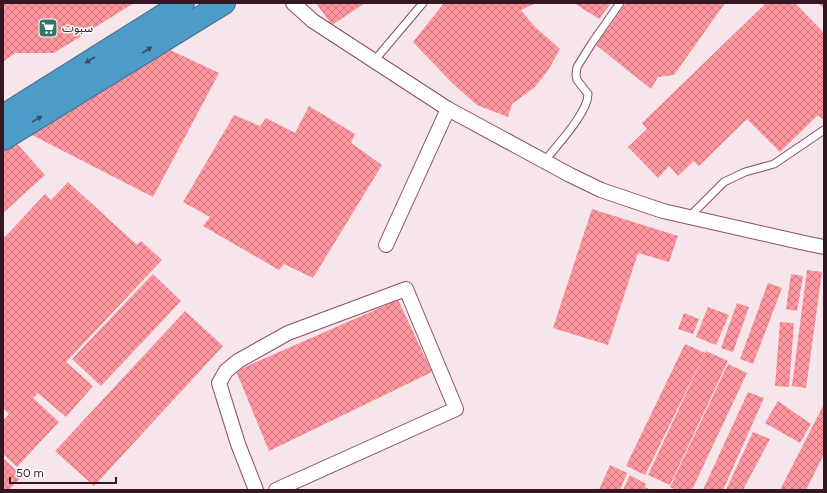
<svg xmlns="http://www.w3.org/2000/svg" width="827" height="493" viewBox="0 0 827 493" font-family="Figtree,'Noto Sans Arabic',sans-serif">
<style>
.building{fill:url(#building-cross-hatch)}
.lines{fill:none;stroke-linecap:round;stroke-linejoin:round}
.lane-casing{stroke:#914c68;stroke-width:9}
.street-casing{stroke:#914c68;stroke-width:16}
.highway-casing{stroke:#446d8e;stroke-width:24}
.lane{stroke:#fff;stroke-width:7}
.street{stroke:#fff;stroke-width:14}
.highway{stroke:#4d9cc7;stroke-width:22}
.oneway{fill:#3e4c65}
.labels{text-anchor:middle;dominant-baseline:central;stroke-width:3;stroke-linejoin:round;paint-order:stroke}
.poi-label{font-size:12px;fill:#341723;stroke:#fff;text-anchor:start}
</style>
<defs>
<pattern id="building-cross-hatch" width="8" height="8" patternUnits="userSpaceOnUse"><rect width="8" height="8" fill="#fd969e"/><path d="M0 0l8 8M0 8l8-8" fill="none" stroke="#ce7980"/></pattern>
</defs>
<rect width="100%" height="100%" fill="#f6e5ea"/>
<g class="building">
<polygon points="3,3 134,3 54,53 15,53 3,62"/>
<polygon points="316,3 365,3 332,25"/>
<polygon points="444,3 536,3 521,10 534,26 560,49 549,69 535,87 512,104 508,117 477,105 452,83 413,42"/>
<polygon points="574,3 611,3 599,19"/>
<polygon points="626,3 725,3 674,75 658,77 651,89 596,45"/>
<polygon points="766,3 795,3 824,33 824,120 818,115 780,152 747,119 699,166 694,161 678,176 669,166 658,178 628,147 647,129 642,123"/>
<polygon points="818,3 824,3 824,8"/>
<polygon points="170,50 219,73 153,197 32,135"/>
<polygon points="309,106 355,134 351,143 382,165 313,278 284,264 279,270 203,226 210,217 183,202 234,115 260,126 266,118 295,133"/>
<polygon points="10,136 45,175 3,213 3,143"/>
<polygon points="68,182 137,245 141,241 162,260 66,362 93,386 66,417 38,393 33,398 59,422 17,467 3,454 3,421 9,414 3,408 3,239 45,194 51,200"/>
<polygon points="592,209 678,236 669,262 638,253 608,345 553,328"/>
<polygon points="807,270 822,272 806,388 792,386"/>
<polygon points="153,274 181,301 101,386 72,359"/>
<polygon points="791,274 803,276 797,311 786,309"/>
<polygon points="768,283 782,288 753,364 740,359"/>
<polygon points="398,300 432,372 269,451 236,371"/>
<polygon points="737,303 749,307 733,352 721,348"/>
<polygon points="708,307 729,315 716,345 696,337"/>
<polygon points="185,311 223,346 94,486 55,451"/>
<polygon points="684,313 699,319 693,334 678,329"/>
<polygon points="780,322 794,323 789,387 775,386"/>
<polygon points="685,344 705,353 706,351 728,361 670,485 648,475 704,355 645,475 626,466"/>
<polygon points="728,364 747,373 692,490 676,490 670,487"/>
<polygon points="748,392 764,398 723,490 703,490"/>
<polygon points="778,401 811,424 800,443 765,423"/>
<polygon points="824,404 824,454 806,490 780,490"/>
<polygon points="753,432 770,439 743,490 726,490"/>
<polygon points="3,458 22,476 9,490 3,490"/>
<polygon points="610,465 627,473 620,490 599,490"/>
<polygon points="630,475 646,484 645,487 651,490 623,490"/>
</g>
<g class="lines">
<g class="lane-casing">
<g id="lane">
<polyline points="374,61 423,3"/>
<path d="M544,162C556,146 588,113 588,94L577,80L576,75L577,67L592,43L620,3"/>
<polyline points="689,217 724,182 745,172 774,164 824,130"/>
</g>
</g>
<g class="street-casing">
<g id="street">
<polyline points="293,3 313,21 448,109 570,175 601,190 663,211 800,242 824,247"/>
<polyline points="386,245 448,109"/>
<polyline points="256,490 238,444 219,383 226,371 238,361 288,333 406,289 456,409 276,490"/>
</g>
</g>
<g class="highway-casing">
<g id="highway">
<polyline points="3,116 183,3"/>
<polyline points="3,139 224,3"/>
</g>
</g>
<use href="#lane" class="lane"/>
<use href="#street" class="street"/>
<use href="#highway" class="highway"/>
</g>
<defs><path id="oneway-solid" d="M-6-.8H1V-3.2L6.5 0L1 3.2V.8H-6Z"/></defs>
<g class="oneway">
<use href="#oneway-solid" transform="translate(147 50) rotate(-32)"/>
<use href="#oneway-solid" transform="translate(90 60) rotate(148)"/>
<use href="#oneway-solid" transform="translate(37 119) rotate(-31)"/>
</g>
<defs>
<g id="supermarket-square" transform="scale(1)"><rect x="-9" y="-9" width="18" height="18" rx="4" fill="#347666" stroke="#fff"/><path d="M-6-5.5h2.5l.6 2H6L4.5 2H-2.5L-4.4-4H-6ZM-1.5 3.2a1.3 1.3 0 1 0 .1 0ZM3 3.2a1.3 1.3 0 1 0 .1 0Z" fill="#fff"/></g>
</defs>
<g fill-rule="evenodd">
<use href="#supermarket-square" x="48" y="28"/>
</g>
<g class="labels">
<g class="poi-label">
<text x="62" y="28">سبوت</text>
</g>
</g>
<rect width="827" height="493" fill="none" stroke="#341723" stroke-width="8"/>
<path d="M10 477v6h106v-6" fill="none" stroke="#341723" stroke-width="2"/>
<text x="16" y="477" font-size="12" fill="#341723" stroke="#ffffff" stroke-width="3" paint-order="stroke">50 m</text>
</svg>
